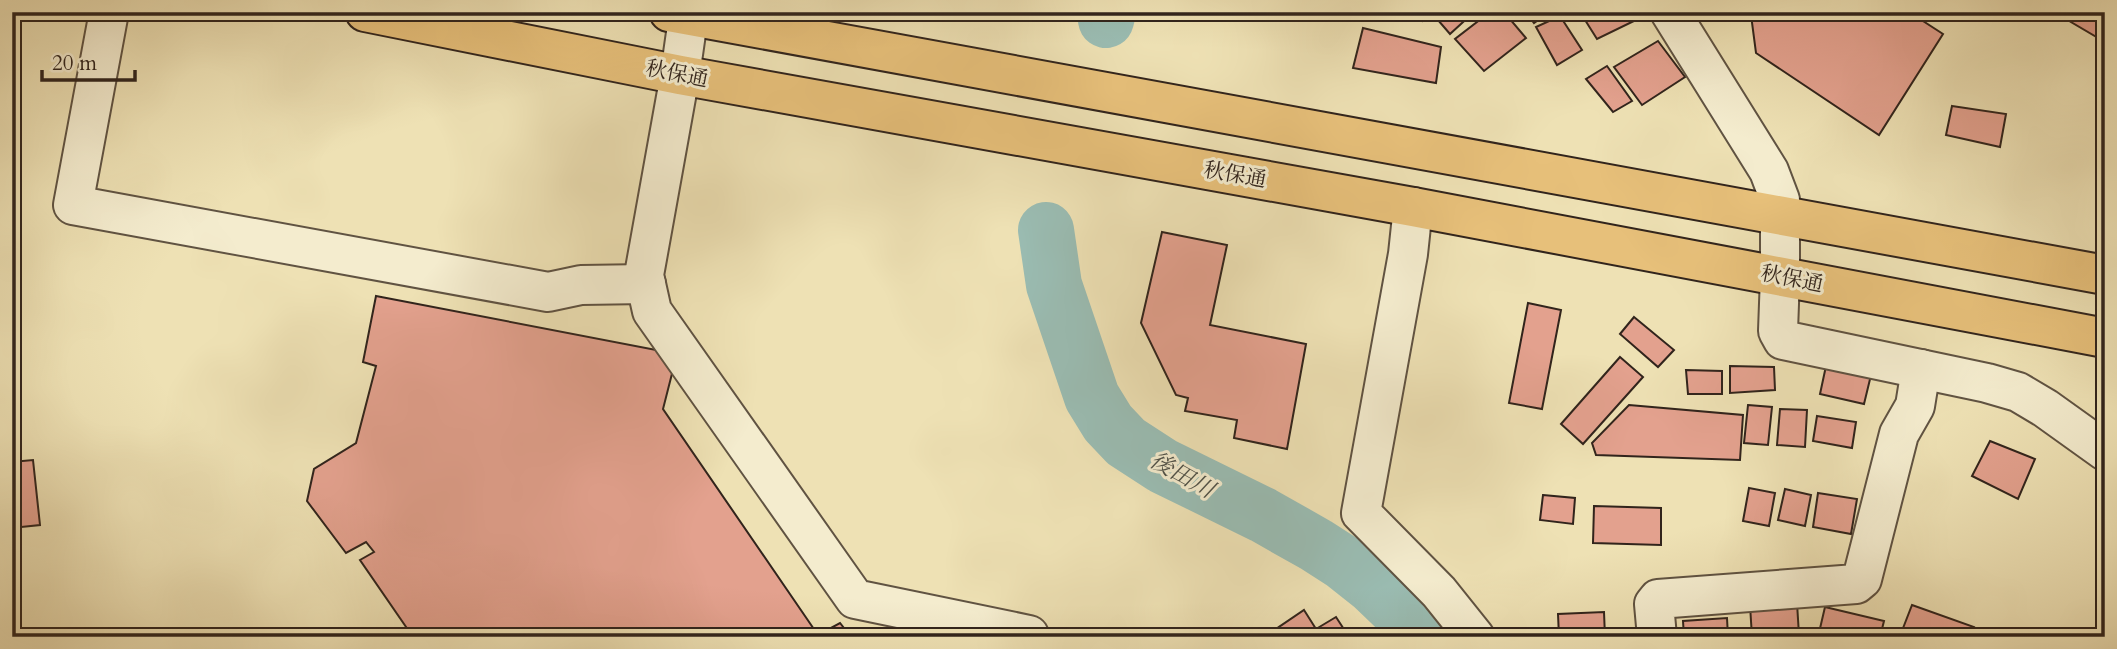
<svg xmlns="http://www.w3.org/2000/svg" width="2117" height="649" viewBox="0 0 2117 649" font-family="Cardo,'Noto Serif JP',serif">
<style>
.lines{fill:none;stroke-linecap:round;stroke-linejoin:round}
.river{stroke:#9abcb2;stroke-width:56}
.building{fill:#e3a18e;stroke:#31241c;stroke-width:2}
.minor-casing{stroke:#605342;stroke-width:42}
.highway-casing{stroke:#31241c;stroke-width:42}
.minor{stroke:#f4ecce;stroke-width:38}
.highway{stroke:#e7c07a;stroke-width:38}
.labels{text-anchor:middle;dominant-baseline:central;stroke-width:6;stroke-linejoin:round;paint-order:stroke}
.street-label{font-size:21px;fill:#31241c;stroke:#f4ecce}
.water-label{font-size:23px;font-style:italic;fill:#505249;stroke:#f4ecce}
</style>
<rect width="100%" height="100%" fill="#eee1b4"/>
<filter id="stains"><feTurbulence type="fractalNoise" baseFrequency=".00286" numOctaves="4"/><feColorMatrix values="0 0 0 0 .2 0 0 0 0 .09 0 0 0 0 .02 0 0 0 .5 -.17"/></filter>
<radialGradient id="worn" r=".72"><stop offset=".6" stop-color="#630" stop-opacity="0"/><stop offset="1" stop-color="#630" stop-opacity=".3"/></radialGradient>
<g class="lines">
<g class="river">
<polyline points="1106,20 1108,12"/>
<polyline points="1046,230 1054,285 1092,397 1108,423 1126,442 1163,466 1263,515 1316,545 1344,563 1373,586 1426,637"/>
</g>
</g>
<g class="building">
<polygon points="1404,12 1426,12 1422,21 1403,15"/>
<polygon points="1431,12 1474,12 1450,34"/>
<polygon points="1490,12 1504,12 1526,38 1484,71 1455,39"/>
<polygon points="1526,12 1549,12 1534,23"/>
<polygon points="1580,12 1634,12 1638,19 1597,39"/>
<polygon points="1753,12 1909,12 1943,34 1879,135 1756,53 1751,15"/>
<polygon points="2054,12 2105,12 2105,42"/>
<polygon points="1560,16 1582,50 1557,65 1536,27"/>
<polygon points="1363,28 1441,47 1436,83 1353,68"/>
<polygon points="1658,41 1685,77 1642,105 1614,67"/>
<polygon points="1607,66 1632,101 1613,112 1586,79"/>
<polygon points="1952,106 2006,114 2000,147 1946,135"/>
<polygon points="1162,232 1227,245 1210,325 1306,344 1287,449 1234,438 1237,420 1185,411 1188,398 1176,395 1141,323"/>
<polygon points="376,296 677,354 663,409 818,635 840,623 851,637 413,637 360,560 374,552 366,542 346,553 307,501 314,469 356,443 376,366 363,362"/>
<polygon points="1528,303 1561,310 1542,409 1509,403"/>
<polygon points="1634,317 1674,350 1658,367 1620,334"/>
<polygon points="1620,357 1643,377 1583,444 1561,424"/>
<polygon points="1730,366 1774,367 1775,390 1730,393"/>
<polygon points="1826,366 1871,375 1864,404 1820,394"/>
<polygon points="1686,370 1722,371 1722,394 1688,394"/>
<polygon points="1629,405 1743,415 1740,460 1596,455 1592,443"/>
<polygon points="1748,405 1772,407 1768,445 1744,443"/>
<polygon points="1780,409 1807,410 1805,447 1777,445"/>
<polygon points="1817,416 1856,422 1852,448 1813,441"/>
<polygon points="1990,441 2035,459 2018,499 1972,476"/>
<polygon points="33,460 40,525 12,528 12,462"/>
<polygon points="1749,488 1775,493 1769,526 1743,521"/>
<polygon points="1785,489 1811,495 1805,526 1778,520"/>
<polygon points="1818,493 1857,499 1851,534 1813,527"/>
<polygon points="1543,495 1575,498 1573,524 1540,520"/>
<polygon points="1594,506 1661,508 1661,545 1593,543"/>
<polygon points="1797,603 1799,635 1752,637 1750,605"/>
<polygon points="1912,605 1974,627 1970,637 1900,636"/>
<polygon points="1825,607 1884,621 1880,637 1818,637"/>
<polygon points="1304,610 1316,629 1336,617 1349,637 1264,637"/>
<polygon points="1604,612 1605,637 1559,637 1558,614"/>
<polygon points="1727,618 1728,637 1684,637 1683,621"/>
</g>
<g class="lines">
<g class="minor-casing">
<g id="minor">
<polyline points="109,12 73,205 548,292 581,285 646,284"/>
<polyline points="689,12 680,75 644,275 652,311 855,599 1029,635"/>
<polyline points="1670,12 1769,171 1780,200 1780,276 1778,331 1783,340 1987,383 2018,392 2045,408 2105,451"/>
<polyline points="1413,207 1408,254 1361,513 1439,592 1475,637"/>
<polyline points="1657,637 1654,604 1658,599 1856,584 1862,579 1899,434 1915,406 1921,369"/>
</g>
</g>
<g class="highway-casing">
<g id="highway">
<polyline points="365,12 680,75 1413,207 2105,338"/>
<polyline points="669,12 2105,275"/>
</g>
</g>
<use href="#minor" class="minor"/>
<use href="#highway" class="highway"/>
</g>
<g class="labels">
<g class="street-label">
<text transform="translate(677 74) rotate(11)">秋保通</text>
<text transform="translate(1235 175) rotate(10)">秋保通</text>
<text transform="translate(1792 279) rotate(11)">秋保通</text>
</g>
<g class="water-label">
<text transform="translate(1182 475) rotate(29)">後田川</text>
</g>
</g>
<rect width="2117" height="649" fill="none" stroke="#eee1b4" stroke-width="42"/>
<rect x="14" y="14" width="2089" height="621" fill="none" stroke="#31241c" stroke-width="3.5"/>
<rect x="21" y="21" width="2075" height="607" fill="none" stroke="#31241c" stroke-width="2"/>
<path d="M42 70v10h93v-10" fill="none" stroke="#31241c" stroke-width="3.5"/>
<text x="52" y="70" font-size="21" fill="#31241c" stroke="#f4ecce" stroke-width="5" paint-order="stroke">20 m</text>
<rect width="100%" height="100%" filter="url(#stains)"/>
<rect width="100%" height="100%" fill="url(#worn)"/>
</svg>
